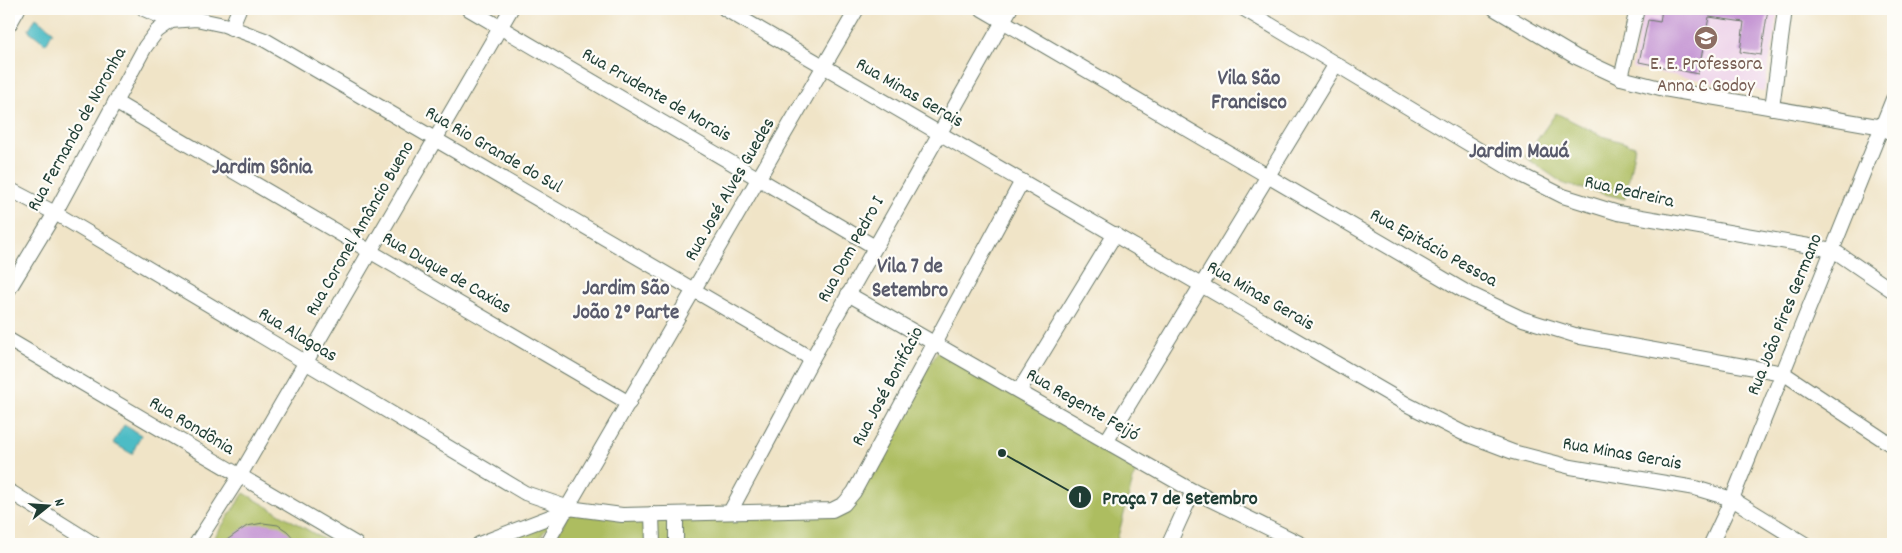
<svg xmlns="http://www.w3.org/2000/svg" width="1902" height="553" viewBox="0 0 1902 553" font-family="Dekko,sans-serif">
<style>
.built{fill:#edd1e9}
.green{fill:#adbd60;stroke:#667d4a}
.water{fill:#4dbcc5;stroke:#367c7c}
.building{fill:#c18fd1}
.lines{fill:none;stroke-linecap:round;stroke-linejoin:round}
.minor-casing{stroke:#687767;stroke-width:16}
.minor{stroke:#fff;stroke-width:14}
.labels{text-anchor:middle;dominant-baseline:central;stroke-width:4.5;stroke-linejoin:round;paint-order:stroke}
.education-label{font-size:19px;fill:#785e54;stroke:#fdfcf7}
.street-label{font-size:19px;fill:#1f3d34;stroke:#fdfcf7}
.quarter-label{font-size:21px;font-weight:bold;fill:#585a6b;stroke:#fdfcf7}
.leader{fill:none;stroke:#1f3d34;stroke-width:2}
.callout-dot{fill:#1f3d34;stroke:#fdfcf7;stroke-width:2}
.mark-label{font-size:15px;text-anchor:middle;font-weight:bold;fill:#fff}
.callout-label{font-size:20px;text-anchor:middle;font-weight:bold;fill:#1f3d34;stroke:#fdfcf7;stroke-width:4.5;stroke-linejoin:round;paint-order:stroke}
</style>
<rect width="100%" height="100%" fill="#fdfcf7"/>
<filter id="ink" filterUnits="userSpaceOnUse"><feTurbulence type="fractalNoise" baseFrequency=".02" numOctaves="2"/><feDisplacementMap in="SourceGraphic" scale="10" xChannelSelector="R" yChannelSelector="G"/><feConvolveMatrix kernelMatrix="1 2 1 2 8 2 1 2 1" color-interpolation-filters="sRGB"/></filter>
<filter id="wash" filterUnits="userSpaceOnUse"><feTurbulence type="fractalNoise" baseFrequency=".0096" numOctaves="4" result="noise"/><feDisplacementMap in="SourceGraphic" scale="20" xChannelSelector="R" yChannelSelector="G"/><feGaussianBlur stdDeviation="1.12" result="paint"/><feColorMatrix in="noise" values="0 0 0 0 0 0 0 0 0 0 0 0 0 0 0 0 0 1.4 0 .05"/><feComposite in="paint" operator="in"/></filter>
<g filter="url(#wash)">
<rect width="100%" height="100%" fill="#f0e4c7"/>
<polygon class="built" points="1643,9 1779,9 1764,91 1632,68"/>
<g class="green">
<polygon points="1556,113 1602,136 1635,146 1625,199 1564,184 1525,157"/>
<polygon points="939,349 1142,463 1134,476 1116,544 553,544 570,511 846,505"/>
<polygon points="244,493 332,544 210,544"/>
<polygon points="529,525 549,526 534,544 496,544"/>
</g>
<g class="water">
<polygon points="36,18 53,31 46,44 28,30"/>
<polygon points="124,425 141,435 132,454 113,443"/>
</g>
<g id="blocks">
<g class="building">
<polygon points="1662,9 1768,9 1761,55 1740,52 1744,22 1709,17 1698,74 1639,62 1648,20 1660,22"/>
<polygon points="263,523 278,525 287,531 299,544 221,544 247,526"/>
</g>
</g>
</g>
<g filter="url(#ink)">
<use href="#blocks" fill-opacity="0" stroke="#687767" stroke-width="1"/>
<g class="lines">
<g class="minor-casing">
<g id="minor">
<polyline points="144,9 171,21 196,19 224,25 265,40 812,359"/>
<polyline points="469,9 875,247"/>
<polyline points="725,9 1408,405 1463,433 1513,452 1571,467 1695,488 1732,499 1805,544"/>
<polyline points="982,9 1466,292 1523,319 1581,337 1783,373 1893,446"/>
<polyline points="1244,9 1519,174 1563,196 1618,213 1833,250 1893,291"/>
<polyline points="1495,9 1576,57 1621,78 1664,89 1883,127 1893,134"/>
<polyline points="9,25 18,9"/>
<polyline points="231,28 239,9"/>
<polyline points="1621,78 1637,9"/>
<polyline points="115,102 629,403"/>
<polyline points="1772,108 1785,9"/>
<polyline points="9,189 55,213 525,493 569,508 622,515 832,510 844,504 854,492 1022,181"/>
<polyline points="9,289 55,213 145,47 157,31 171,21"/>
<polyline points="848,294 1193,491 1301,544"/>
<polyline points="9,340 356,544"/>
<polyline points="1019,391 1115,234"/>
<polyline points="1106,442 1336,64"/>
<polyline points="9,491 94,544"/>
<polyline points="730,512 812,359 1010,9"/>
<polyline points="652,514 653,544"/>
<polyline points="196,544 239,477 511,9"/>
<polyline points="479,544 568,510"/>
<polyline points="546,544 857,9"/>
<polyline points="676,544 676,514"/>
<polyline points="1169,544 1193,491"/>
<polyline points="1711,544 1732,499 1893,99"/>
</g>
</g>
<use href="#minor" class="minor"/>
</g>
</g>
<defs>
<g id="school-disc" transform="scale(1.25)"><circle r="9.5" fill="#8d6e63" stroke="#fdfcf7"/><path d="M0-5L7-2L0 1L-7-2ZM-4 1L0 2.5L4 1V4Q0 6-4 4Z" fill="#fff"/></g>
</defs>
<g fill-rule="evenodd">
<use href="#school-disc" x="1706" y="38"/>
</g>
<g class="labels">
<g class="education-label">
<text x="1706" y="65">E. E. Professora<tspan x="1706" dy="22">Anna C Godoy</tspan></text>
</g>
<g class="street-label">
<text transform="translate(909 94) rotate(30)">Rua Minas Gerais</text>
<text transform="translate(656 96) rotate(30)">Rua Prudente de Morais</text>
<text transform="translate(78 130) rotate(-61)">Rua Fernando de Noronha</text>
<text transform="translate(493 151) rotate(30)">Rua Rio Grande do Sul</text>
<text transform="translate(731 190) rotate(-60)">Rua José Alves Guedes</text>
<text transform="translate(1629 193) rotate(13)">Rua Pedreira</text>
<text transform="translate(361 229) rotate(-60)">Rua Coronel Amâncio Bueno</text>
<text transform="translate(1433 249) rotate(29)">Rua Epitácio Pessoa</text>
<text transform="translate(852 250) rotate(-61)">Rua Dom Pedro I</text>
<text transform="translate(446 274) rotate(30)">Rua Duque de Caxias</text>
<text transform="translate(1260 297) rotate(30)">Rua Minas Gerais</text>
<text transform="translate(1786 315) rotate(-68)">Rua João Pires Germano</text>
<text transform="translate(297 336) rotate(31)">Rua Alagoas</text>
<text transform="translate(889 387) rotate(-62)">Rua José Bonifácio</text>
<text transform="translate(1082 406) rotate(30)">Rua Regente Feijó</text>
<text transform="translate(191 427) rotate(31)">Rua Rondônia</text>
<text transform="translate(1622 455) rotate(10)">Rua Minas Gerais</text>
</g>
<g class="quarter-label">
<text x="1249" y="80">Vila São<tspan x="1249" dy="24">Francisco</tspan></text>
<text x="1519" y="153">Jardim Mauá</text>
<text x="262" y="169">Jardim Sônia</text>
<text x="910" y="268">Vila 7 de<tspan x="910" dy="24">Setembro</tspan></text>
<text x="626" y="290">Jardim São<tspan x="626" dy="24">João 2° Parte</tspan></text>
</g>
</g>
<path class="leader" d="M1002 453L1080 497"/>
<g class="callout-dot">
<circle cx="1002" cy="453" r="5"/>
<circle cx="1080" cy="497" r="12"/>
</g>
<g class="mark-label">
<text x="1080" y="502">1</text>
</g>
<g class="callout-label">
<text x="1180" y="504">Praça 7 de Setembro</text>
</g>
<rect width="1902" height="553" fill="none" stroke="#fdfcf7" stroke-width="30"/>
<g transform="translate(48 506) rotate(73)" stroke="#fdfcf7" stroke-width="4" paint-order="stroke">
<path d="M0-4L9 19L0 12L-9 19Z" fill="#1f3d34"/>
<text y="-8" font-size="14" font-weight="bold" text-anchor="middle" fill="#1f3d34">N</text>
</g>
</svg>
